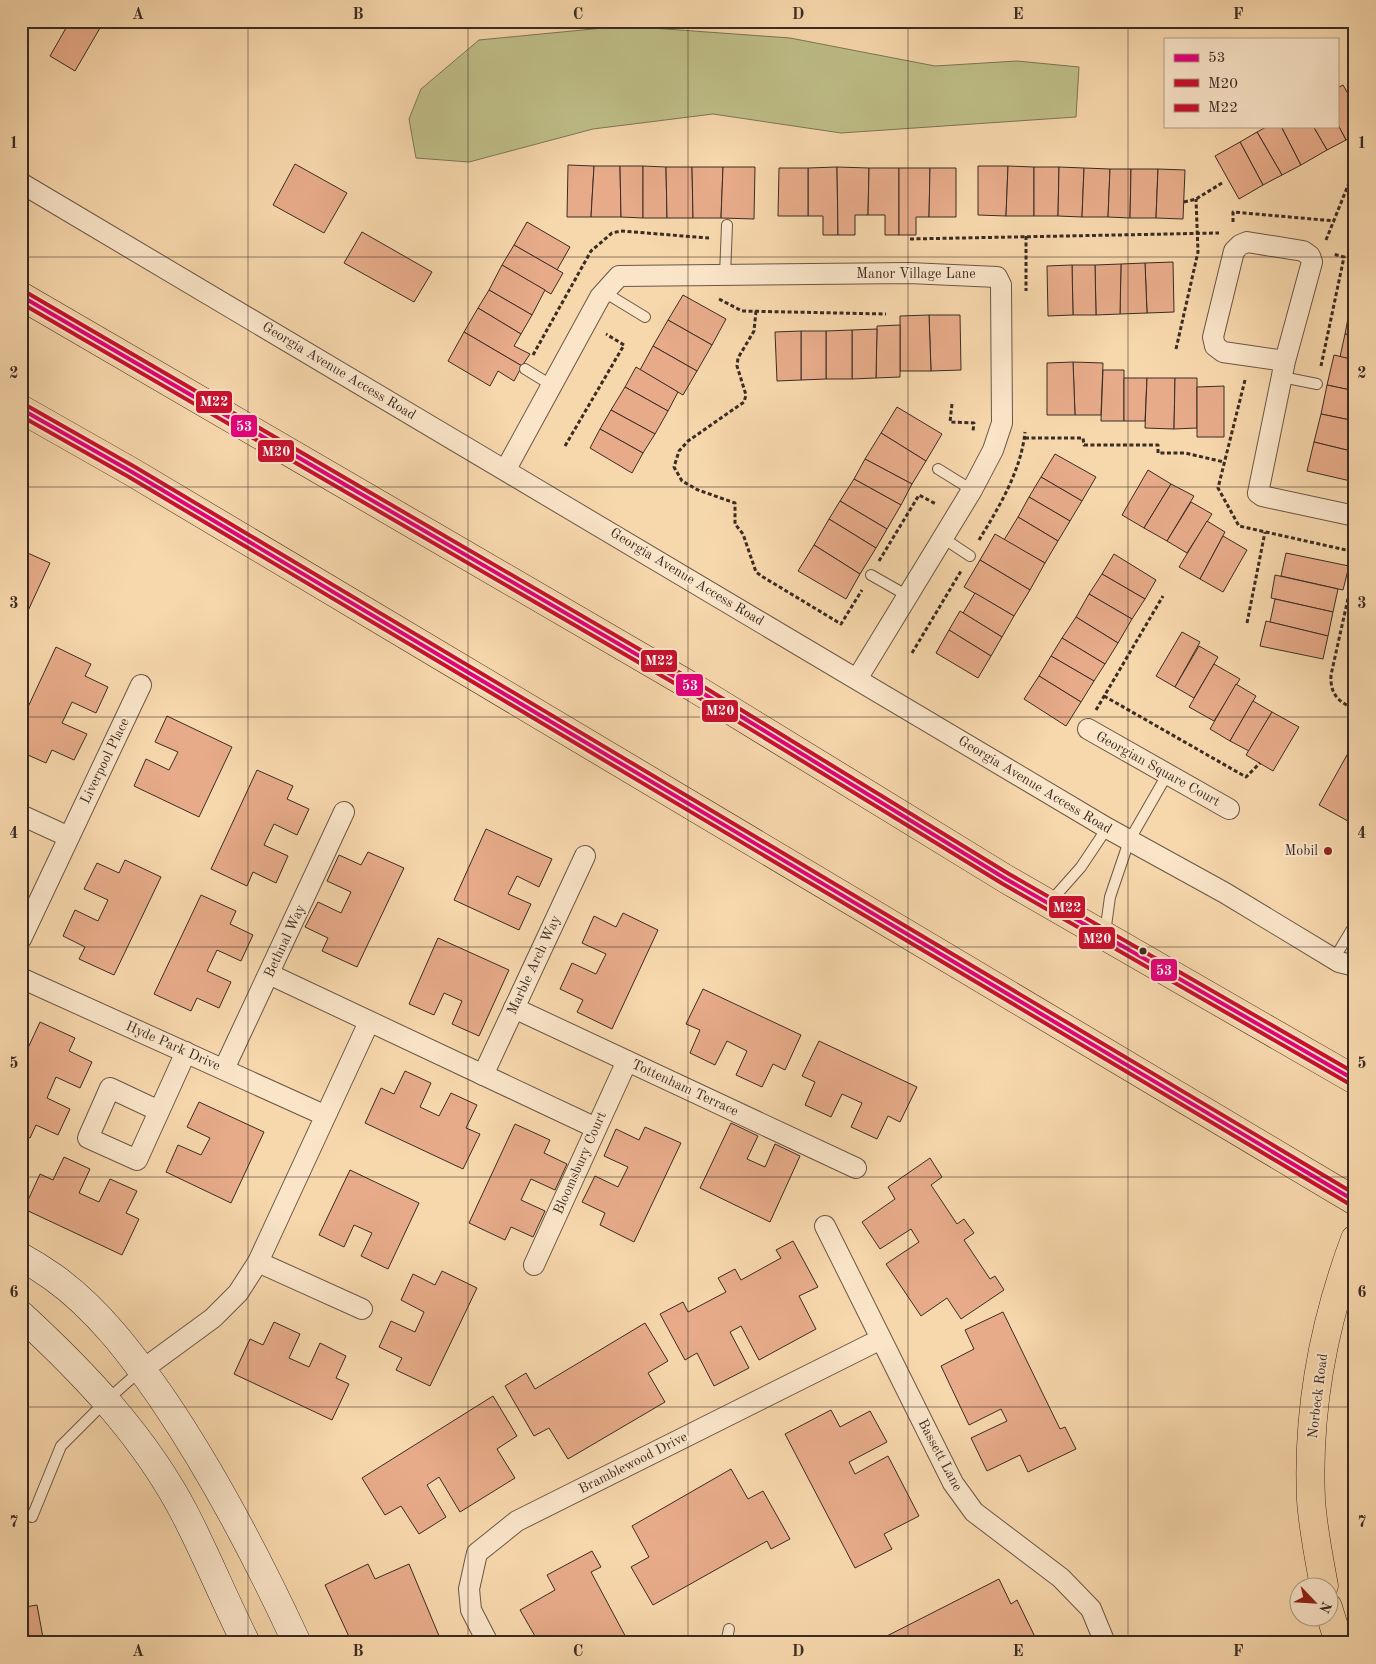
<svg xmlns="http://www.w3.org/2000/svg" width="1376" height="1664" viewBox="0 0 1376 1664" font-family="'Old Standard TT',serif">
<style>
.green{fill:#bfbe88;stroke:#7d7556}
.building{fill:#e7ab89;stroke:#3b2c24}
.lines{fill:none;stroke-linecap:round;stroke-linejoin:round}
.lane-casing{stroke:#6a5746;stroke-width:12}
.street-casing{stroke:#6a5746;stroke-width:22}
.secondary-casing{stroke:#3b2c24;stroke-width:29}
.primary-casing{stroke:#3b2c24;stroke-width:29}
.path{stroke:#3b2c24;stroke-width:3;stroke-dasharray:4 2.5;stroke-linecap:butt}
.lane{stroke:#fae5c9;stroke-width:10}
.street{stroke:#fae5c9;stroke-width:20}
.secondary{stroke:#fae5c9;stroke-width:28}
.primary{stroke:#f7d7ac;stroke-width:28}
.bus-1-casing{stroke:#fae5c9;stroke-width:8}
.bus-2-casing{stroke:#fae5c9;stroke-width:8}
.bus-3-casing{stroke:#fae5c9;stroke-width:8}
.bus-1{stroke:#e5007d;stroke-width:4}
.bus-2{stroke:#c8102e;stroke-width:4}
.bus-3{stroke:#c8102e;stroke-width:4}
.grid{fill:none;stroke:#3b2c24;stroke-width:1;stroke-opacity:0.55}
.poi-dot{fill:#8f2418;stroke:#fae5c9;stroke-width:2}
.bus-dot{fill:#3b2c24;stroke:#fae5c9;stroke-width:2}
.labels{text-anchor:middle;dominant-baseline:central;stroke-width:4;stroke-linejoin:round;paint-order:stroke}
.street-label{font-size:14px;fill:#3b2c24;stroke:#fae5c9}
.poi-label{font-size:14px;fill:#3b2c24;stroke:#fae5c9;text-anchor:end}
.line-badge{stroke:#fae5c9;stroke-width:2}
.badge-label{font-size:14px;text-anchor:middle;font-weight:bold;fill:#fff}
.neatline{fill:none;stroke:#3b2c24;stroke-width:2}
.grid-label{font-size:16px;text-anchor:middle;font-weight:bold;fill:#3b2c24}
</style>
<rect width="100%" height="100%" fill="#f7d7ac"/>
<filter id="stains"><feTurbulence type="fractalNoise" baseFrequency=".004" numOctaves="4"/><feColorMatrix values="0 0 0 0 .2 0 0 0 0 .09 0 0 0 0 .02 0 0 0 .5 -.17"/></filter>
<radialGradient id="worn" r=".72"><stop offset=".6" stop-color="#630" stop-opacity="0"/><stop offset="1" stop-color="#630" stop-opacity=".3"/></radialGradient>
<polygon class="green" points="624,26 790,38 935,66 1017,61 1079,67 1076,117 841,133 713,114 593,129 469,162 416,158 409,119 421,89 479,40"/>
<g class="building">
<polygon points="70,21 104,21 75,71 50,56"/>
<polygon points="1343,85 1355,106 1355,135 1346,140 1337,123 1337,88"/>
<polygon points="1337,123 1346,140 1327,150 1313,126 1337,126"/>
<polygon points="1268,126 1281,126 1301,165 1282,175 1257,132"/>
<polygon points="1281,126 1313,126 1327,150 1301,165"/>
<polygon points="1257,132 1282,175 1263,185 1240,142"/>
<polygon points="1240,142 1263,185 1239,199 1215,156"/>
<polygon points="295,164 347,193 324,233 273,205"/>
<polygon points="568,165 594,166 591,217 567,217"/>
<polygon points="594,166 620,166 621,217 591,217"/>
<polygon points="620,166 643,166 643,218 621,217"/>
<polygon points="643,166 666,167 667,218 643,218"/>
<polygon points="978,166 1008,166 1006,216 978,215"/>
<polygon points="1008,166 1034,167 1034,216 1006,216"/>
<polygon points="666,167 692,167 693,218 667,218"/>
<polygon points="692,167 723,167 721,218 693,218"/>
<polygon points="723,167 755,167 754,219 721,218"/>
<polygon points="837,167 838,235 823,235 823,216 808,216 808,168"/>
<polygon points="837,167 869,168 868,215 855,215 855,235 838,235"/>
<polygon points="1034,167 1059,167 1058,216 1034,216"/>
<polygon points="1059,167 1084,168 1082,217 1058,216"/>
<polygon points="779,168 808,168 808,216 778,216"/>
<polygon points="869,168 899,168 899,235 885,235 885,215 868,215"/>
<polygon points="899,168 930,168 929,217 916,217 916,235 899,235"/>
<polygon points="930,168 956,168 956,217 929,217"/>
<polygon points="1084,168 1110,169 1108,217 1082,217"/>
<polygon points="1110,169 1131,169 1130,218 1108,217"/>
<polygon points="1131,169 1158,169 1156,218 1130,218"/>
<polygon points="1158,169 1185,170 1183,219 1156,218"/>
<polygon points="527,222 570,247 557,270 514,245"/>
<polygon points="362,232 432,272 414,302 344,263"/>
<polygon points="514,245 563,273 551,294 502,265"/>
<polygon points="1173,262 1174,312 1147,313 1145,263"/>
<polygon points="1145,263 1147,313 1120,314 1121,264"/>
<polygon points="1121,264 1120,314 1096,315 1095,265"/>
<polygon points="502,265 545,290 532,315 489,290"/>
<polygon points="1072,265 1095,265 1096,315 1073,315"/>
<polygon points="1072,265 1073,315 1048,316 1047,266"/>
<polygon points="489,290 532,315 521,334 478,308"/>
<polygon points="1355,290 1355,314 1349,313"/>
<polygon points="683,295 726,319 712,345 668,320"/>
<polygon points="478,308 521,334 514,346 530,354 522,366 464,332"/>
<polygon points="1349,313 1355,314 1355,336 1345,334"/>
<polygon points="929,315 960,315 961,370 931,371"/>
<polygon points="929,315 931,371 900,371 900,316"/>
<polygon points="668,320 712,345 697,371 653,346"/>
<polygon points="900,325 900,377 876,378 877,326"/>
<polygon points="877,329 876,378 852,379 852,330"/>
<polygon points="852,330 852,379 826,379 826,331"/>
<polygon points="801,331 826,331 826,379 801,380"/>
<polygon points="801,331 801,380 777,381 775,332"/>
<polygon points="464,332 522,366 514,381 498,371 490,386 448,361"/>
<polygon points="1345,334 1355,336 1355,360 1340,357"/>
<polygon points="653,346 697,371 683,395 640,370"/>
<polygon points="1334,355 1355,360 1355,391 1327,385"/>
<polygon points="1073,362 1103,363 1101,415 1075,415"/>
<polygon points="1073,362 1075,415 1047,415 1047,363"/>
<polygon points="636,367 678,392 668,411 625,387"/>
<polygon points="1103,370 1124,370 1124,421 1101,421"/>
<polygon points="1124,378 1147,378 1145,421 1124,421"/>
<polygon points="1147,378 1175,378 1174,429 1145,428"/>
<polygon points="1175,378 1197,378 1197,428 1174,429"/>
<polygon points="1327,385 1355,391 1355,421 1321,414"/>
<polygon points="1224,386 1224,437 1197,437 1197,387"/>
<polygon points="625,387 668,411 655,434 611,410"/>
<polygon points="897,407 942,434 926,461 881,433"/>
<polygon points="611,410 655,434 643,453 600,429"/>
<polygon points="1321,414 1355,421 1355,452 1314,442"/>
<polygon points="600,429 643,453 632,473 590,448"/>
<polygon points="881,433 926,461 912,484 865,459"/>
<polygon points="1314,442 1355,452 1355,482 1307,471"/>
<polygon points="1055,454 1096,477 1082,501 1041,477"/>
<polygon points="865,459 912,484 901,505 854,479"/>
<polygon points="1148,470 1171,484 1144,528 1122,515"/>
<polygon points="1041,477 1082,501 1070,521 1029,497"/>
<polygon points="854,479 901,505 887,529 840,501"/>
<polygon points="1171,484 1194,496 1167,541 1144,528"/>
<polygon points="1029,497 1070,521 1058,541 1018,517"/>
<polygon points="840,501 887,529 876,548 829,519"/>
<polygon points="1191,502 1212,514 1187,553 1167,541"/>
<polygon points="1018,517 1058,541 1045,563 1004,540"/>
<polygon points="829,519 876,548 860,574 814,545"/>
<polygon points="1207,521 1225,532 1200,579 1179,567"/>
<polygon points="995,534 1045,563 1030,590 980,560"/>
<polygon points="1223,536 1247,550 1223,592 1200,579"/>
<polygon points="814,545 860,574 846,599 798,571"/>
<polygon points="21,550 50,563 21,626"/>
<polygon points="1286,553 1349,566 1343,590 1281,576"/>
<polygon points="1114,554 1156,580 1145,599 1102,574"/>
<polygon points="980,560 1030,590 1014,616 964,587"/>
<polygon points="1102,574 1145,599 1132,619 1089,594"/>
<polygon points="1275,575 1338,589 1333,612 1271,598"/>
<polygon points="975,593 1014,616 1002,637 963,613"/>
<polygon points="1089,594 1132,619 1118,643 1076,617"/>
<polygon points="1275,599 1333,612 1328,636 1270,622"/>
<polygon points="960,611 1002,637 991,656 949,630"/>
<polygon points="1076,617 1118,643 1105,664 1062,638"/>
<polygon points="1266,621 1328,636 1323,659 1260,646"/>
<polygon points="949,630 991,656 978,678 936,653"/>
<polygon points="1182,632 1200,642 1175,687 1156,676"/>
<polygon points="1062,638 1105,664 1094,681 1051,656"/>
<polygon points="1199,646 1218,657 1194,698 1175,687"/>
<polygon points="56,647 91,664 85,676 108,687 96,713 72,702 62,723 87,734 74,760 52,750 46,763 21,752 21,722"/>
<polygon points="1051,656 1094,681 1081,702 1039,676"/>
<polygon points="1214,664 1240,679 1214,721 1189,707"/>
<polygon points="1039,676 1081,702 1066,726 1024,699"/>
<polygon points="1236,684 1256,696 1230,741 1210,729"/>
<polygon points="1253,701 1272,712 1249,751 1230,741"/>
<polygon points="1272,712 1299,727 1273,771 1246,755"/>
<polygon points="167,716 232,747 199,817 134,786 146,759 169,770 178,752 155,742"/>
<polygon points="1352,746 1355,748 1355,825 1319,805"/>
<polygon points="257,770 293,786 287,799 309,809 297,835 274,824 264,845 288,856 276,883 253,872 247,886 211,869"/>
<polygon points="486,829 552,859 539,887 517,876 508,894 531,904 519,930 454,900"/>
<polygon points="368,852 404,868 357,967 322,951 328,938 305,927 318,902 341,913 351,892 327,881 339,855 361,865"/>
<polygon points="125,860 161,877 114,975 79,959 85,947 63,936 75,910 98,921 108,900 84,889 97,863 119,873"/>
<polygon points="201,895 236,911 230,924 253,935 241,961 217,950 207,971 231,982 219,1008 197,998 191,1011 154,994"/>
<polygon points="623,913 658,930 612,1029 577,1012 583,1000 560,989 572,963 596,974 606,954 582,943 594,916 616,927"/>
<polygon points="438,938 509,970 479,1036 452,1024 462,1001 444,993 434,1015 409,1004"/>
<polygon points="703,989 801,1035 785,1070 773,1064 762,1087 736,1075 747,1051 727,1041 715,1065 690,1053 700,1030 686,1024"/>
<polygon points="40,1022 75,1038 69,1051 92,1062 80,1088 56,1077 47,1098 70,1109 58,1135 36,1125 30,1138 21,1134 21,1063"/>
<polygon points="819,1041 917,1087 900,1122 888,1116 877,1139 851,1127 862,1103 842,1094 831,1117 805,1105 815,1082 802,1076"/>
<polygon points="405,1071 431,1083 420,1107 439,1116 451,1093 477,1105 466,1128 480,1134 463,1169 365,1123 381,1088 394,1094"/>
<polygon points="199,1102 264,1132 231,1203 166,1172 178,1145 201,1155 210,1138 187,1127"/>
<polygon points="731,1123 758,1136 747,1159 765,1167 775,1144 800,1156 770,1222 700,1188"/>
<polygon points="515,1124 550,1140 544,1153 567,1164 555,1190 531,1179 521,1200 545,1211 533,1237 511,1227 505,1240 469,1223"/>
<polygon points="645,1127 681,1143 634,1242 600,1225 605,1213 582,1202 595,1176 618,1187 628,1167 604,1156 616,1129 639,1140"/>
<polygon points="64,1157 90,1169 79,1193 99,1202 110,1179 137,1191 126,1213 139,1219 122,1255 24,1209 40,1174 53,1180"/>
<polygon points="930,1158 942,1177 931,1185 957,1224 964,1219 974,1233 964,1240 990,1279 995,1276 1004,1290 961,1319 947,1298 921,1316 886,1264 919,1242 911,1229 880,1249 862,1222 895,1199 888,1187"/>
<polygon points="350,1170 419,1203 388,1269 361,1256 372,1233 354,1225 344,1247 319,1235"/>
<polygon points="793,1241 818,1287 799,1296 816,1329 759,1360 741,1326 730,1332 749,1368 714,1386 697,1353 685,1360 660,1314 683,1302 688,1312 726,1292 718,1278 735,1269 741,1280 781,1258 776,1250"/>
<polygon points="442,1271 477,1288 430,1386 396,1370 402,1358 379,1347 391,1321 415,1332 424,1312 401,1300 413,1274 435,1285"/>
<polygon points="1003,1312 1060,1429 1065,1427 1076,1449 1028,1472 1020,1455 987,1471 971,1438 1007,1421 1001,1409 969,1425 941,1366 974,1349 965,1330"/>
<polygon points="274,1322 300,1334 289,1358 309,1367 320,1343 346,1356 336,1378 349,1384 332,1420 234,1374 250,1339 263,1345"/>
<polygon points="645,1323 668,1361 648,1373 665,1402 568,1459 549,1428 534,1436 505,1386 526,1373 535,1389"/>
<polygon points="493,1396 517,1436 497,1449 515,1478 460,1512 439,1477 427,1485 446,1517 419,1534 401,1506 385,1515 362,1478"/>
<polygon points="831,1410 840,1427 870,1411 887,1442 849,1462 855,1474 888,1456 919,1516 884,1534 892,1549 855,1568 785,1434"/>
<polygon points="731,1469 748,1499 763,1491 790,1539 771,1549 767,1541 653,1605 631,1567 649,1557 632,1526"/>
<polygon points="592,1551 601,1567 591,1572 629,1643 539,1643 520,1610 555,1590 547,1575"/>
<polygon points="368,1564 375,1579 409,1564 442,1643 352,1643 325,1585"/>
<polygon points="999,1579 1011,1604 1017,1600 1038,1643 873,1643"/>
<polygon points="21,1603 25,1607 37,1605 44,1643 21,1643"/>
</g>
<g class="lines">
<g class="lane-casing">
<g id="lane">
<polyline points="725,275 727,225"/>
<polyline points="604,292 645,317"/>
<polyline points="525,369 551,385"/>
<polyline points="1282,377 1317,384"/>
<polyline points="938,469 972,490"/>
<polyline points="943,538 970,556"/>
<polyline points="871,575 908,596"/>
<polyline points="1050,902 1081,867 1107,828"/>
<polyline points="1105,933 1110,897 1129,841 1168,773"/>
<polyline points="1334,959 1355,924"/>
<polyline points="21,1512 32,1517 61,1446 107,1400 141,1370"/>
<polyline points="726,1643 729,1629"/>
</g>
</g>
<g class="street-casing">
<g id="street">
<polyline points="21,183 1107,828 1225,893 1339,962 1355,966"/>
<polyline points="1285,361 1223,352 1215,346 1213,337 1234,251 1240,245 1247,242 1303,251 1310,256 1312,262 1285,361 1258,493 1262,496 1355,516"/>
<polyline points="506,469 600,297 619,276 909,273 997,277 1001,285 1002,423 993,450 972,490 857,679"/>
<polyline points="1088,729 1229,809"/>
<polyline points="21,815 69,837"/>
<polyline points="21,939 141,685"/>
<polyline points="269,974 596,1128"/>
<polyline points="21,978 324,1115"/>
<polyline points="514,1008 856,1168"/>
<polyline points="224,1069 344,812"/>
<polyline points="483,1075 585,856"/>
<polyline points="159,1111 110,1088 88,1138 137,1160 186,1052"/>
<polyline points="825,1226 953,1483 974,1512 1061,1578 1091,1609 1105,1643"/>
<polyline points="258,1262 362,1309"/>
<polyline points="534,1265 627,1061"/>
<polyline points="142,1370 213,1318 238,1293 258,1262 369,1022"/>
<polyline points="488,1643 471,1610 469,1589 477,1553 517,1521 881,1339"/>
</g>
</g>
<g class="secondary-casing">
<g id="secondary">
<path d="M21,1257C32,1263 43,1270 53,1277C98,1309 133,1356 164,1401C216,1478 258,1559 297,1643"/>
<path d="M21,1315C85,1374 146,1438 186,1516C207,1557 225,1601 246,1643"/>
</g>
</g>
<g class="primary-casing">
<g id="primary">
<polyline points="21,296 696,689 1006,879 1355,1080"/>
<polyline points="21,409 132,472 1355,1201"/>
<path d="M1324,1586C1319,1558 1313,1529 1311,1500C1307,1411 1324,1322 1355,1239"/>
<polyline points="1328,1607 1339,1643"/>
</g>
</g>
<g class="path">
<polyline points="1184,202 1196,199 1222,183"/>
<polyline points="1233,222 1233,212 1335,221"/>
<polyline points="1026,236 1026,291"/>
<polyline points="910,239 1219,233"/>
<polyline points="1326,240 1355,168"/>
<polyline points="719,299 742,311 886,314"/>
<polyline points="756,311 754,331 738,358 737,366 746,395 744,402 688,441 679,451 674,467 682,481 698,490 735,503 735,524 743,534 756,572 763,577 841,624 862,590"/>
<polyline points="1176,349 1198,252 1196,199"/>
<polyline points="533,355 591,251 612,233 621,231 709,238"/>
<polyline points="1321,366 1344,257 1333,254"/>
<polyline points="1245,380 1218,488 1239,526 1355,552"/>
<polyline points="952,404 950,422 974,423 973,431"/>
<polyline points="1025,438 1083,438 1084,445 1158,445 1158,453 1185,453 1224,462"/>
<polyline points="565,446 624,345 606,334"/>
<path d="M979,540C999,507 1021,471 1025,432"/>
<polyline points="879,561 919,495 936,504"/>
<path d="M1355,567L1331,675C1330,694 1338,702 1355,709"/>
<polyline points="1247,623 1265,532"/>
<polyline points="912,653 961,571"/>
<polyline points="1104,696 1246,777 1260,763"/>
<polyline points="1096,710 1163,596"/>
</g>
<use href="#lane" class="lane"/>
<use href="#street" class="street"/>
<use href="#secondary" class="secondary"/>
<use href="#primary" class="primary"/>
<g class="bus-1-casing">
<g id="bus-1">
<polyline points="21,296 696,689 1006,879 1355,1080"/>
<polyline points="21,409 132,472 1355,1201"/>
</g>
</g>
<g class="bus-2-casing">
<g id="bus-2">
<polyline points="21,303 693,694 1003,884 1352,1085"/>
<polyline points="21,416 129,477 1352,1206"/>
</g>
</g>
<g class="bus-3-casing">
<g id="bus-3">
<polyline points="24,291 699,684 1009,874 1355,1073"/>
<polyline points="24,404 135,467 1355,1194"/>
</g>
</g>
<use href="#bus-1" class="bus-1"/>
<use href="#bus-2" class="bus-2"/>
<use href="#bus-3" class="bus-3"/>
</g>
<path class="grid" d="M248,21V1643M468,21V1643M688,21V1643M908,21V1643M1128,21V1643M21,257H1355M21,487H1355M21,717H1355M21,947H1355M21,1177H1355M21,1407H1355"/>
<circle class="poi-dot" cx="1328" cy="851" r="5"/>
<circle class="bus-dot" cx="1143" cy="951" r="4.5"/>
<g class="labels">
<g class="street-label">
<text x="916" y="274">Manor Village Lane</text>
<text transform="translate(339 371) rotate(31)">Georgia Avenue Access Road</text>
<text transform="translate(687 577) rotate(31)">Georgia Avenue Access Road</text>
<text transform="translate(105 761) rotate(-64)">Liverpool Place</text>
<text transform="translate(1158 769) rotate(29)">Georgian Square Court</text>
<text transform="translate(1035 785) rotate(31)">Georgia Avenue Access Road</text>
<text transform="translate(285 941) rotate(-65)">Bethnal Way</text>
<text transform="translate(534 965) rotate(-65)">Marble Arch Way</text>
<text transform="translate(173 1046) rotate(24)">Hyde Park Drive</text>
<text transform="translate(685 1088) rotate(25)">Tottenham Terrace</text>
<text transform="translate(580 1163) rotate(-66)">Bloomsbury Court</text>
<text transform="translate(1318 1396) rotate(-83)">Norbeck Road</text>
<text transform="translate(940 1455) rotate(62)">Bassett Lane</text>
<text transform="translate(633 1463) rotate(-27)">Bramblewood Drive</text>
</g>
<g class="poi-label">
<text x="1318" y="851">Mobil</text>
</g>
</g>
<g class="line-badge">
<rect x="195" y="390" width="38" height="24" rx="5" fill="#c8102e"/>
<rect x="230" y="414" width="28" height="24" rx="5" fill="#e5007d"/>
<rect x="257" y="439" width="38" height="24" rx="5" fill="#c8102e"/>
<rect x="640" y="649" width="38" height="24" rx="5" fill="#c8102e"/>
<rect x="675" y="673" width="29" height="24" rx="5" fill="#e5007d"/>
<rect x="701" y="699" width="38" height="24" rx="5" fill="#c8102e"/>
<rect x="1048" y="895" width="38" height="24" rx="5" fill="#c8102e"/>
<rect x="1078" y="926" width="38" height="24" rx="5" fill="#c8102e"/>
<rect x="1150" y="958" width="28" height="24" rx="5" fill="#e5007d"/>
</g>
<g class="badge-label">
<text x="214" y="406">M22</text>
<text x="244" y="431">53</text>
<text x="276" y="456">M20</text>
<text x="659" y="665">M22</text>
<text x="690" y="690">53</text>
<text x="720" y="715">M20</text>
<text x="1067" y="912">M22</text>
<text x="1097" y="943">M20</text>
<text x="1164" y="975">53</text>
</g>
<rect width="1376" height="1664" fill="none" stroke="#f7d7ac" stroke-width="55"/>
<rect x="1164" y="38" width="175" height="90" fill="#fae5c9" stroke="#ae9b87"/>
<rect x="1174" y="54" width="25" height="8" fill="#e5007d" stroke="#ae9b87"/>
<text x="1208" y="62" font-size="15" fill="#3b2c24">53</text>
<rect x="1174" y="79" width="25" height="8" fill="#c8102e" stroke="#ae9b87"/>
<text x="1208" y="88" font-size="15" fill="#3b2c24">M20</text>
<rect x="1174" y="104" width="25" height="8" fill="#c8102e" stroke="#ae9b87"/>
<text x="1208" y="112" font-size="15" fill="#3b2c24">M22</text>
<g transform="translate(1314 1602) rotate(115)"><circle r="24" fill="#fae5c9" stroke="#ae9b87"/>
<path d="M0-4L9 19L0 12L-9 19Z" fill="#8f2418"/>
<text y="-8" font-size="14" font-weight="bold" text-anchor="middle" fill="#3b2c24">N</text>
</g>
<rect x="28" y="28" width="1320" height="1608" class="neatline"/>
<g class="grid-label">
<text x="138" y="19">A</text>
<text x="358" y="19">B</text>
<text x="578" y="19">C</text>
<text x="798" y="19">D</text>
<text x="1018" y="19">E</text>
<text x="1238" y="19">F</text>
<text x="14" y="148">1</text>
<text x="1362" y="148">1</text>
<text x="14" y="378">2</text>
<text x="1362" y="378">2</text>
<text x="14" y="608">3</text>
<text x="1362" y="608">3</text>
<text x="14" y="838">4</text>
<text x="1362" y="838">4</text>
<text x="14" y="1068">5</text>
<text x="1362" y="1068">5</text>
<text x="14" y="1297">6</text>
<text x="1362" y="1297">6</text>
<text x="14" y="1527">7</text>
<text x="1362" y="1527">7</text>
<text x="138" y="1656">A</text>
<text x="358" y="1656">B</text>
<text x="578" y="1656">C</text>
<text x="798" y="1656">D</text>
<text x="1018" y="1656">E</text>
<text x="1238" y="1656">F</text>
</g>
<rect width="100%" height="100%" filter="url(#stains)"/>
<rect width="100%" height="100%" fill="url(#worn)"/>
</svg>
